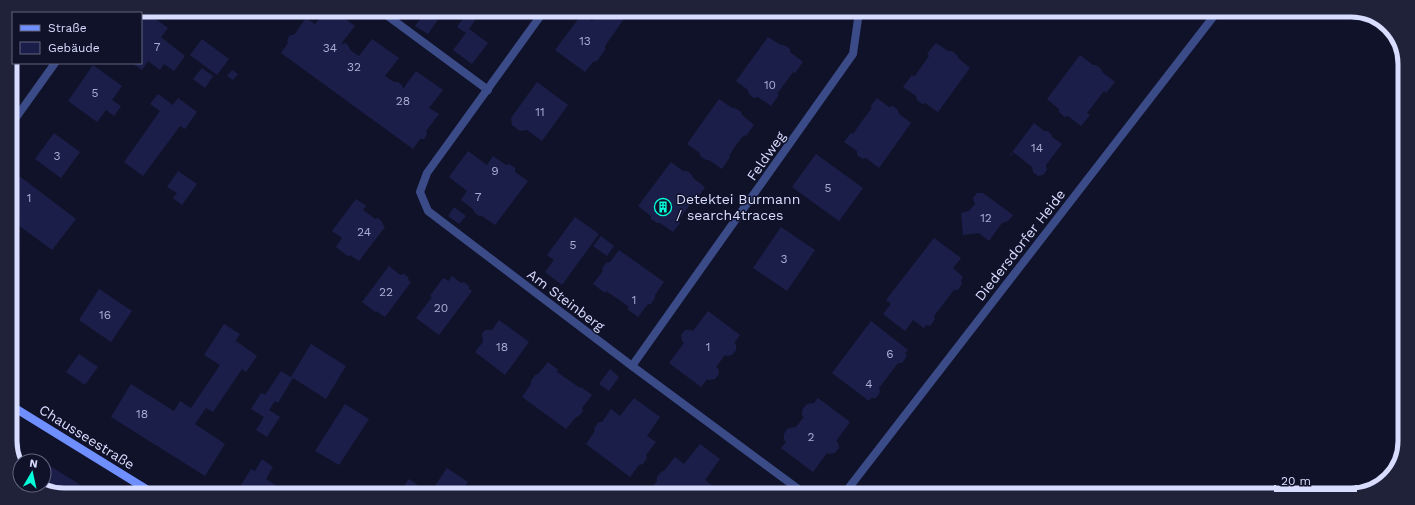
<svg xmlns="http://www.w3.org/2000/svg" width="1415" height="505" viewBox="0 0 1415 505" font-family="'Work Sans',sans-serif">
<style>
.building{fill:#1c1e4a}
.lines{fill:none;stroke-linecap:round;stroke-linejoin:round}
.minor{stroke:#3b4b88;stroke-width:8}
.secondary{stroke:#6f8fff;stroke-width:8}
.labels{text-anchor:middle;dominant-baseline:central;stroke-width:3;stroke-linejoin:round;paint-order:stroke}
.number-label{font-size:12px;fill:#a9add2}
.street-label{font-size:14px;fill:#d8ddff;stroke:#101229}
.poi-label{font-size:14px;fill:#d8ddff;stroke:#101229;text-anchor:start}
.rim{fill:none;stroke:#d8ddff;stroke-width:5}
</style>
<rect width="100%" height="100%" fill="#101229"/>
<g class="building">
<polygon points="326,11 334,11 355,26 341,44 346,43 349,47 350,50 359,56 372,39 399,58 385,76 394,82 398,82 402,85 403,89 416,71 443,90 429,108 439,114 426,131 427,134 424,139 420,139 413,149 281,53 288,43 287,40 290,35 294,35 306,18 315,24"/>
<polygon points="426,11 433,14 435,11 444,11 428,34 415,26"/>
<polygon points="499,11 514,11 509,19"/>
<polygon points="599,11 619,11 626,16 605,46 605,50 597,61 593,62 585,72 555,50 582,14 592,21"/>
<polygon points="146,12 168,28 161,37 185,56 174,71 164,64 160,70 148,61 142,70 132,63 141,63 141,18"/>
<polygon points="468,12 476,19 469,29 488,43 472,64 453,50 466,33 457,27"/>
<polygon points="768,37 781,45 784,45 790,49 790,52 803,62 795,73 793,72 777,94 779,95 771,106 758,97 754,98 749,94 748,90 736,81"/>
<polygon points="202,39 229,59 217,75 190,55"/>
<polygon points="936,43 948,51 952,51 957,55 958,58 970,68 938,112 925,103 922,104 917,100 916,96 903,87 912,75 914,77 929,56 927,54"/>
<polygon points="1080,55 1093,65 1096,65 1101,69 1102,72 1115,82 1106,93 1104,91 1087,113 1090,115 1081,126 1068,116 1065,117 1059,112 1059,109 1047,99"/>
<polygon points="93,65 122,86 112,100 121,106 114,116 106,110 97,122 68,101"/>
<polygon points="202,68 213,76 205,88 193,79"/>
<polygon points="232,70 238,74 233,80 227,76"/>
<polygon points="537,82 568,105 542,141 527,130 520,131 512,125 511,118"/>
<polygon points="158,94 173,105 178,98 197,112 185,129 180,126 143,176 124,162 160,111 150,104"/>
<polygon points="877,98 889,107 893,106 898,110 899,114 911,123 879,168 866,158 863,159 857,155 857,151 844,142 851,133 853,134 862,121 872,108 870,107"/>
<polygon points="719,99 732,108 735,108 741,112 742,115 754,125 746,136 744,135 736,145 729,156 730,157 722,169 709,160 706,160 700,156 700,153 687,144"/>
<polygon points="1034,123 1044,131 1048,131 1051,134 1052,137 1062,144 1046,165 1047,170 1043,175 1038,176 1033,172 1032,167 1013,152 1011,156 1010,155"/>
<polygon points="54,133 80,152 61,178 35,159"/>
<polygon points="468,151 487,165 493,156 506,165 509,164 515,168 515,172 528,181 495,225 482,216 479,216 474,212 473,209 461,200 467,191 449,177"/>
<polygon points="816,154 863,188 839,221 792,187"/>
<polygon points="671,162 683,171 687,171 692,175 693,178 705,187 699,196 697,195 678,221 680,223 673,232 660,223 657,223 651,219 651,216 638,206"/>
<polygon points="178,171 197,184 182,205 173,198 177,193 167,187"/>
<polygon points="14,172 76,219 52,250 10,219 10,178"/>
<polygon points="977,193 983,193 1013,215 1008,221 1002,223 989,241 979,233 963,235 961,213 969,211 975,204 973,198"/>
<polygon points="356,199 366,206 363,210 375,219 378,218 382,222 383,225 385,227 359,261 350,255 349,257 336,247 342,238 332,231"/>
<polygon points="454,207 466,216 459,224 448,216"/>
<polygon points="575,217 599,234 562,285 545,272 554,260 547,255"/>
<polygon points="781,227 815,250 787,291 753,268"/>
<polygon points="601,236 614,246 607,256 593,246"/>
<polygon points="934,238 961,258 953,268 963,277 961,280 962,284 958,290 954,290 934,316 935,319 930,326 926,325 924,328 913,320 905,331 883,314 891,304 886,300"/>
<polygon points="619,250 664,282 655,295 655,298 651,304 648,304 638,317 627,309 629,307 618,299 606,291 605,293 593,284 603,271 602,268 606,263 610,262"/>
<polygon points="389,266 400,275 404,274 408,277 409,281 411,282 385,317 376,311 375,312 362,302"/>
<polygon points="452,276 461,283 464,282 469,286 469,289 472,291 439,335 416,318 432,297 430,296 443,278 449,281"/>
<polygon points="99,289 132,311 111,342 79,320"/>
<polygon points="708,311 740,335 734,343 736,344 736,350 732,355 727,356 725,355 716,367 718,368 719,374 715,379 709,380 707,379 701,387 669,363 684,343 682,341 681,335 685,330 691,330 693,331"/>
<polygon points="499,320 529,342 505,375 475,352 483,342 482,334 485,330 492,330"/>
<polygon points="871,321 908,350 905,353 907,356 902,363 898,363 879,388 880,392 876,398 871,398 869,401 832,373"/>
<polygon points="224,324 240,334 233,345 236,341 257,356 246,372 242,369 213,412 206,408 195,424 225,444 205,476 111,417 131,384 174,411 180,401 191,408 220,365 204,355"/>
<polygon points="311,344 346,366 326,399 293,378 278,403 275,401 269,410 280,417 267,437 256,430 264,417 251,409 261,393 265,395 281,371 291,377"/>
<polygon points="79,354 98,367 85,385 66,372"/>
<polygon points="548,362 558,370 557,372 580,388 581,387 592,395 582,408 583,411 579,416 576,417 566,429 522,397 531,384 531,381 535,375 538,374"/>
<polygon points="610,369 619,377 609,391 599,384"/>
<polygon points="634,398 660,417 647,436 656,442 646,455 647,458 643,464 639,465 630,477 586,444 595,431 594,428 599,422 602,422 611,409 620,416"/>
<polygon points="818,398 850,422 836,441 838,442 839,448 835,453 829,454 827,453 813,472 781,448 786,442 784,440 784,434 787,429 794,427 795,428 804,417 802,416 802,410 806,405 811,403 813,404"/>
<polygon points="345,404 369,419 339,465 315,451"/>
<polygon points="700,444 720,459 705,480 714,487 709,494 652,493 649,492 657,481 657,477 661,472 664,471 675,457 684,464"/>
<polygon points="262,459 273,467 266,479 278,487 274,493 236,493 251,469 255,471"/>
<polygon points="44,462 66,476 92,492 47,492 37,485 44,485"/>
<polygon points="447,468 468,482 463,490 468,493 430,493"/>
<polygon points="409,479 429,493 399,493"/>
</g>
<g class="lines">
<g class="minor">
<polyline points="381,11 488,90"/>
<polyline points="544,11 427,173 420,192 428,211 632,366 805,494"/>
<polyline points="91,13 93,10"/>
<polyline points="10,126 55,63"/>
<polyline points="632,366 853,54 859,12"/>
<polyline points="844,494 1217,12"/>
</g>
<polyline class="secondary" points="10,405 151,492"/>
</g>
<defs>
<g id="building-ring" transform="scale(0.9)"><circle r="9.5" fill="#101229" stroke="#04ffda" stroke-width="1.5"/><path d="M-4-6H4V6H1V3H-1V6H-4ZM-2.5-4.3h1.7v1.8h-1.7ZM.8-4.3h1.7v1.8H.8ZM-2.5-1h1.7V.8h-1.7ZM.8-1h1.7V.8H.8Z" fill="#04ffda"/></g>
</defs>
<g fill-rule="evenodd">
<use href="#building-ring" x="663" y="207"/>
</g>
<g class="labels">
<g class="number-label">
<text x="585" y="41">13</text>
<text x="157" y="47">7</text>
<text x="330" y="48">34</text>
<text x="354" y="67">32</text>
<text x="770" y="85">10</text>
<text x="95" y="93">5</text>
<text x="403" y="101">28</text>
<text x="540" y="112">11</text>
<text x="1037" y="148">14</text>
<text x="57" y="156">3</text>
<text x="495" y="171">9</text>
<text x="828" y="188">5</text>
<text x="478" y="197">7</text>
<text x="29" y="198">1</text>
<text x="986" y="218">12</text>
<text x="364" y="232">24</text>
<text x="573" y="245">5</text>
<text x="784" y="259">3</text>
<text x="386" y="292">22</text>
<text x="634" y="300">1</text>
<text x="441" y="308">20</text>
<text x="105" y="315">16</text>
<text x="502" y="347">18</text>
<text x="708" y="347">1</text>
<text x="890" y="354">6</text>
<text x="869" y="384">4</text>
<text x="142" y="414">18</text>
<text x="811" y="437">2</text>
</g>
<g class="street-label">
<text transform="translate(766 156) rotate(-55)">Feldweg</text>
<text transform="translate(1020 245) rotate(-52)">Diedersdorfer Heide</text>
<text transform="translate(566 300) rotate(37)">Am Steinberg</text>
<text transform="translate(87 437) rotate(32)">Chausseestraße</text>
</g>
<g class="poi-label">
<text x="676" y="199">Detektei Burmann<tspan x="676" dy="16">/ search4traces</tspan></text>
</g>
</g>
<path d="M0 0H1415V505H0ZM64 17H1351A47 47 0 0 1 1398 64V441A47 47 0 0 1 1351 488H64A47 47 0 0 1 17 441V64A47 47 0 0 1 64 17Z" fill="#20223a" fill-rule="evenodd"/>
<path class="rim" d="M64 17H1351A47 47 0 0 1 1398 64V441A47 47 0 0 1 1351 488H64A47 47 0 0 1 17 441V64A47 47 0 0 1 64 17Z"/>
<rect x="12" y="12" width="130" height="52" fill="#101229" stroke="#60637f"/>
<rect x="20" y="25" width="20" height="6" fill="#6f8fff" stroke="#60637f"/>
<text x="48" y="32" font-size="12" fill="#d8ddff">Straße</text>
<rect x="20" y="42" width="20" height="12" fill="#1c1e4a" stroke="#60637f"/>
<text x="48" y="52" font-size="12" fill="#d8ddff">Gebäude</text>
<g transform="translate(32 473) rotate(9)"><circle r="19" fill="#101229" stroke="#60637f"/>
<path d="M0-3L7 15L0 10L-7 15Z" fill="#04ffda"/>
<text y="-6" font-size="11" font-weight="bold" text-anchor="middle" fill="#d8ddff">N</text>
</g>
<path d="M1275 485v6h81v-6" fill="none" stroke="#d8ddff" stroke-width="2"/>
<text x="1281" y="485" font-size="12" fill="#d8ddff" stroke="#101229" stroke-width="3" paint-order="stroke">20 m</text>
</svg>
